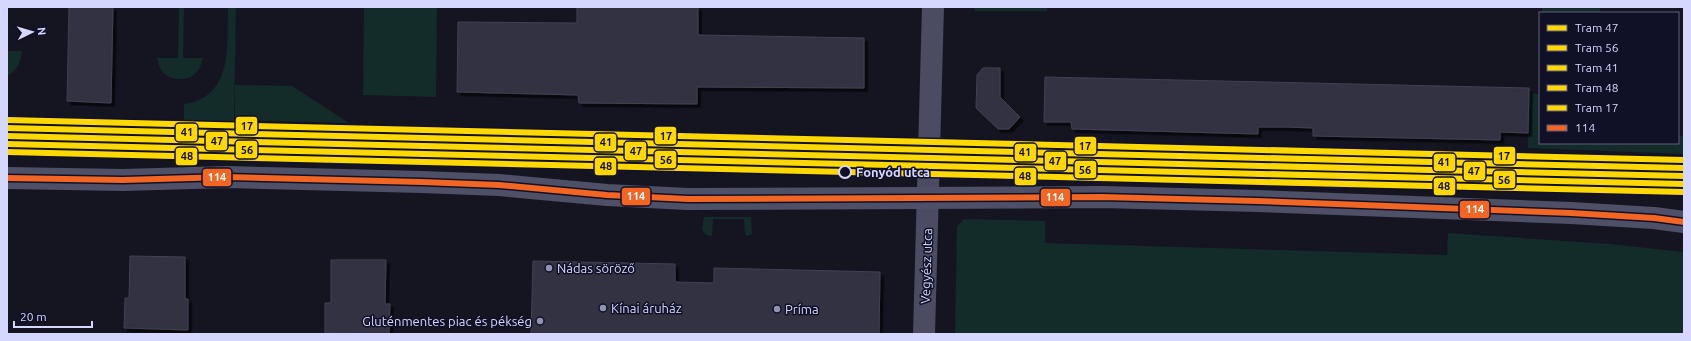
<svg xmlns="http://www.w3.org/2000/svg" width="1691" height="341" viewBox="0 0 1691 341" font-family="Ubuntu,sans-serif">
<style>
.green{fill:#132b29}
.building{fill:#333343;stroke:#414054;filter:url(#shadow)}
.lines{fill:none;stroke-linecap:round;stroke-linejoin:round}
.street{stroke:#4b4c61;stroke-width:22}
.secondary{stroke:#4e5067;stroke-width:22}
.bus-1-casing{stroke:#101026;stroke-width:9}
.bus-1{stroke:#f26522;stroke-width:6}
.tram-1-casing{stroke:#101026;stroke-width:9}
.tram-2-casing{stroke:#101026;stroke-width:9}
.tram-3-casing{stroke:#101026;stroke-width:9}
.tram-4-casing{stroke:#101026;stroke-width:9}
.tram-5-casing{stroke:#101026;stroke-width:9}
.tram-1{stroke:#ffd800;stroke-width:6}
.tram-2{stroke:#ffd800;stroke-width:6}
.tram-3{stroke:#ffd800;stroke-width:6}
.tram-4{stroke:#ffd800;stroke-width:6}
.tram-5{stroke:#ffd800;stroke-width:6}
.stop-dot{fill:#101026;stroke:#d6d7fe;stroke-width:2}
.poi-dot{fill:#9293b1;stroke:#101026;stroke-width:1.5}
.labels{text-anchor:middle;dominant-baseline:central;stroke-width:3;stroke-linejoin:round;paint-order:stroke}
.stop-label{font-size:13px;font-weight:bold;fill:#d6d7fe;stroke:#101026;text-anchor:start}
.street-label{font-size:13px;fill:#d6d7fe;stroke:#101026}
.poi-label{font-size:13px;fill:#d6d7fe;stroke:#101026;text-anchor:start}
.line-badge{stroke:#101026;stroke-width:1.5}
.badge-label{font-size:11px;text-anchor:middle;font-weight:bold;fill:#fff}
.pale-badge-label{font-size:11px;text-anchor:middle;font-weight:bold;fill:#111}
</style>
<defs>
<filter id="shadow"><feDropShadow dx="3.5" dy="3.5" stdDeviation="0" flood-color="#0009"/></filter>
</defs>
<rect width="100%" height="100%" fill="#151521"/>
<g class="green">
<path d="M179,7H184L183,58H203C201,65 199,72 192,76C182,82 167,79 161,70C159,67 158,61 157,58H178Z"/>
<path d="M228,7H236L234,121L184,122V104C189,103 195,102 199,100C233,85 227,37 228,7Z"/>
<polygon points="364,7 437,7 436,97 363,95"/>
<polygon points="975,7 1047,7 1047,11 974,11"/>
<rect x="1542" y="7" width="58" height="6"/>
<path d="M7,51H22C20,63 18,70 7,76Z"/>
<polygon points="235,85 292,86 349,123 235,120"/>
<polygon points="1529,88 1534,94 1540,94 1540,143 1678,143 1678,136 1684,136 1684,154 1528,148"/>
<polygon points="704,217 751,217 752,234 747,236 745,234 744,219 713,219 712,236 706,235 702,230"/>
<polygon points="964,219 1045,221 1045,243 1447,255 1448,233 1610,244 1684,252 1684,334 955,334 957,226"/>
</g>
<g class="building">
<polygon points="69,7 113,7 111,103 67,101"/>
<polygon points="577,7 698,7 698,35 864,38 864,88 697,87 697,104 579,103 578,95 457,92 458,22 577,23"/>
<polygon points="983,68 1000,68 1000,97 1020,117 1009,129 998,129 976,108 977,75"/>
<polygon points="1045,77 1529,88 1528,133 1500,132 1500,140 1313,136 1313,128 1285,127 1258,127 1258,134 1072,129 1071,122 1044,122"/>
<polygon points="130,256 185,257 185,299 188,299 188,330 124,328 125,298 129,298"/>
<polygon points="331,260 386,260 385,304 390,304 389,334 325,333 325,303 331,303"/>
<polygon points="533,261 675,264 675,282 714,283 714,268 880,272 879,334 531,334"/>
</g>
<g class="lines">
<polyline class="street" points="924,334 933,7"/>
<polyline class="secondary" points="7,178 123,180 227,177 422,182 499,185 607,195 688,199 1102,197 1257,201 1571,213 1654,218 1684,222"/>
<g class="bus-1-casing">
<polyline id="bus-1" points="7,178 123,180 227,177 422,182 499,185 607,195 688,199 1102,197 1257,201 1571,213 1654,218 1684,222"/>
</g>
<use href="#bus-1" class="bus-1"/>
<g class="tram-1-casing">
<polyline id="tram-1" points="7,136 1684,176"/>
</g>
<g class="tram-2-casing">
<polyline id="tram-2" points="7,144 1684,184"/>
</g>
<g class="tram-3-casing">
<polyline id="tram-3" points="7,128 1684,168"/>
</g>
<g class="tram-4-casing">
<polyline id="tram-4" points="7,152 1684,192"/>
</g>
<g class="tram-5-casing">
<polyline id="tram-5" points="7,120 1684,160"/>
</g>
<use href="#tram-1" class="tram-1"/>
<use href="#tram-2" class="tram-2"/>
<use href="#tram-3" class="tram-3"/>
<use href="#tram-4" class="tram-4"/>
<use href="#tram-5" class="tram-5"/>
</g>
<circle class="stop-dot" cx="845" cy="172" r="6"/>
<g class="poi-dot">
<circle cx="549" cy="268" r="4"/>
<circle cx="603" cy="308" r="4"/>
<circle cx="777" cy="309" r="4"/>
<circle cx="540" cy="321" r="4"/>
</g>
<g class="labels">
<g class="stop-label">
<text x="856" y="172">Fonyód utca</text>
</g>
<g class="street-label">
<text transform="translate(926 266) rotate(-88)">Vegyész utca</text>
</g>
<g class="poi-label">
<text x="557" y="268">Nádas söröző</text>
<text x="611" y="308">Kínai áruház</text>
<text x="785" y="309">Príma</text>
<text x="532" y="321" text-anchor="end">Gluténmentes piac és pékség</text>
</g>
</g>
<g class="line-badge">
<rect x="235" y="116" width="23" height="19" rx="4" fill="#ffd800"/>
<rect x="175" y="123" width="23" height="19" rx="4" fill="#ffd800"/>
<rect x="654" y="126" width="23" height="19" rx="4" fill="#ffd800"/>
<rect x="205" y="131" width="23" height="20" rx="4" fill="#ffd800"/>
<rect x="594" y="133" width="23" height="19" rx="4" fill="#ffd800"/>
<rect x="1074" y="136" width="23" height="19" rx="4" fill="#ffd800"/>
<rect x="235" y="140" width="23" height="19" rx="4" fill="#ffd800"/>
<rect x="624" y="141" width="23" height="20" rx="4" fill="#ffd800"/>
<rect x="1014" y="143" width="23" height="19" rx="4" fill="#ffd800"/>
<rect x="1493" y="146" width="23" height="19" rx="4" fill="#ffd800"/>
<rect x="175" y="147" width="23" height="19" rx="4" fill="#ffd800"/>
<rect x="654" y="150" width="23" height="19" rx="4" fill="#ffd800"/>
<rect x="1044" y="151" width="23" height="20" rx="4" fill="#ffd800"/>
<rect x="1433" y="153" width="23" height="19" rx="4" fill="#ffd800"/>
<rect x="594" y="157" width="23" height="19" rx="4" fill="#ffd800"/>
<rect x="1074" y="160" width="23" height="19" rx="4" fill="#ffd800"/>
<rect x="1463" y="161" width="23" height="20" rx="4" fill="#ffd800"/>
<rect x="1014" y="167" width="23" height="19" rx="4" fill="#ffd800"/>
<rect x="202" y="168" width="30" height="19" rx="4" fill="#f26522"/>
<rect x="1493" y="170" width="23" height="19" rx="4" fill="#ffd800"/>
<rect x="1433" y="177" width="23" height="19" rx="4" fill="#ffd800"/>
<rect x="621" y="187" width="30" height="19" rx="4" fill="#f26522"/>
<rect x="1040" y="188" width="31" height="19" rx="4" fill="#f26522"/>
<rect x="1459" y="200" width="31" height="19" rx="4" fill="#f26522"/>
</g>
<g class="badge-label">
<text x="217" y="181">114</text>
<text x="636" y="200">114</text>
<text x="1055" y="201">114</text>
<text x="1475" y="213">114</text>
</g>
<g class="pale-badge-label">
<text x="247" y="130">17</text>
<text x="187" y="136">41</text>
<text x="666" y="140">17</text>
<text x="217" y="145">47</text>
<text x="606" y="146">41</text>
<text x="1085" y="150">17</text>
<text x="247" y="154">56</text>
<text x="636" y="155">47</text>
<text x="1025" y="156">41</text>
<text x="1504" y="160">17</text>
<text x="187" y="160">48</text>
<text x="666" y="164">56</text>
<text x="1055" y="165">47</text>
<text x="1444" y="166">41</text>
<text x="606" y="170">48</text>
<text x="1085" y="174">56</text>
<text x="1474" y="175">47</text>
<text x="1025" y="180">48</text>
<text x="1504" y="184">56</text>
<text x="1444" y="190">48</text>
</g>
<rect width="1691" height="341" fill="none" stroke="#d6d7fe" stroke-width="16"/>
<rect x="1539" y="12" width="140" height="132" fill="#101026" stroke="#5f607c"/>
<rect x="1547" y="25" width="20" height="6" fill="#ffd800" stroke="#5f607c"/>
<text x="1575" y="32" font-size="12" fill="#d6d7fe">Tram 47</text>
<rect x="1547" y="45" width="20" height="6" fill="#ffd800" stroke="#5f607c"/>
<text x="1575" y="52" font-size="12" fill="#d6d7fe">Tram 56</text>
<rect x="1547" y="65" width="20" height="6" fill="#ffd800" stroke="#5f607c"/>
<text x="1575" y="72" font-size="12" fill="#d6d7fe">Tram 41</text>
<rect x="1547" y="85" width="20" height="6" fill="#ffd800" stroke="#5f607c"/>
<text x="1575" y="92" font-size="12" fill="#d6d7fe">Tram 48</text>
<rect x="1547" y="105" width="20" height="6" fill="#ffd800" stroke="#5f607c"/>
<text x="1575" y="112" font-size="12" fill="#d6d7fe">Tram 17</text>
<rect x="1547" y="125" width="20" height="6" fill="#f26522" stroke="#5f607c"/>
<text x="1575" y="132" font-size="12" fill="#d6d7fe">114</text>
<g transform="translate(32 32) rotate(85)" stroke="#101026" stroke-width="3" paint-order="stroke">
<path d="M0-3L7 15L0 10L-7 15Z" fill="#d6d7fe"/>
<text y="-6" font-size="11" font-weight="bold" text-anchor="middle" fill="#d6d7fe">N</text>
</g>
<path d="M14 321v6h78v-6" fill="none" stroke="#d6d7fe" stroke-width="2"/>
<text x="20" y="321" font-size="12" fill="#d6d7fe" stroke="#101026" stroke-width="3" paint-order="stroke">20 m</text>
</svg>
